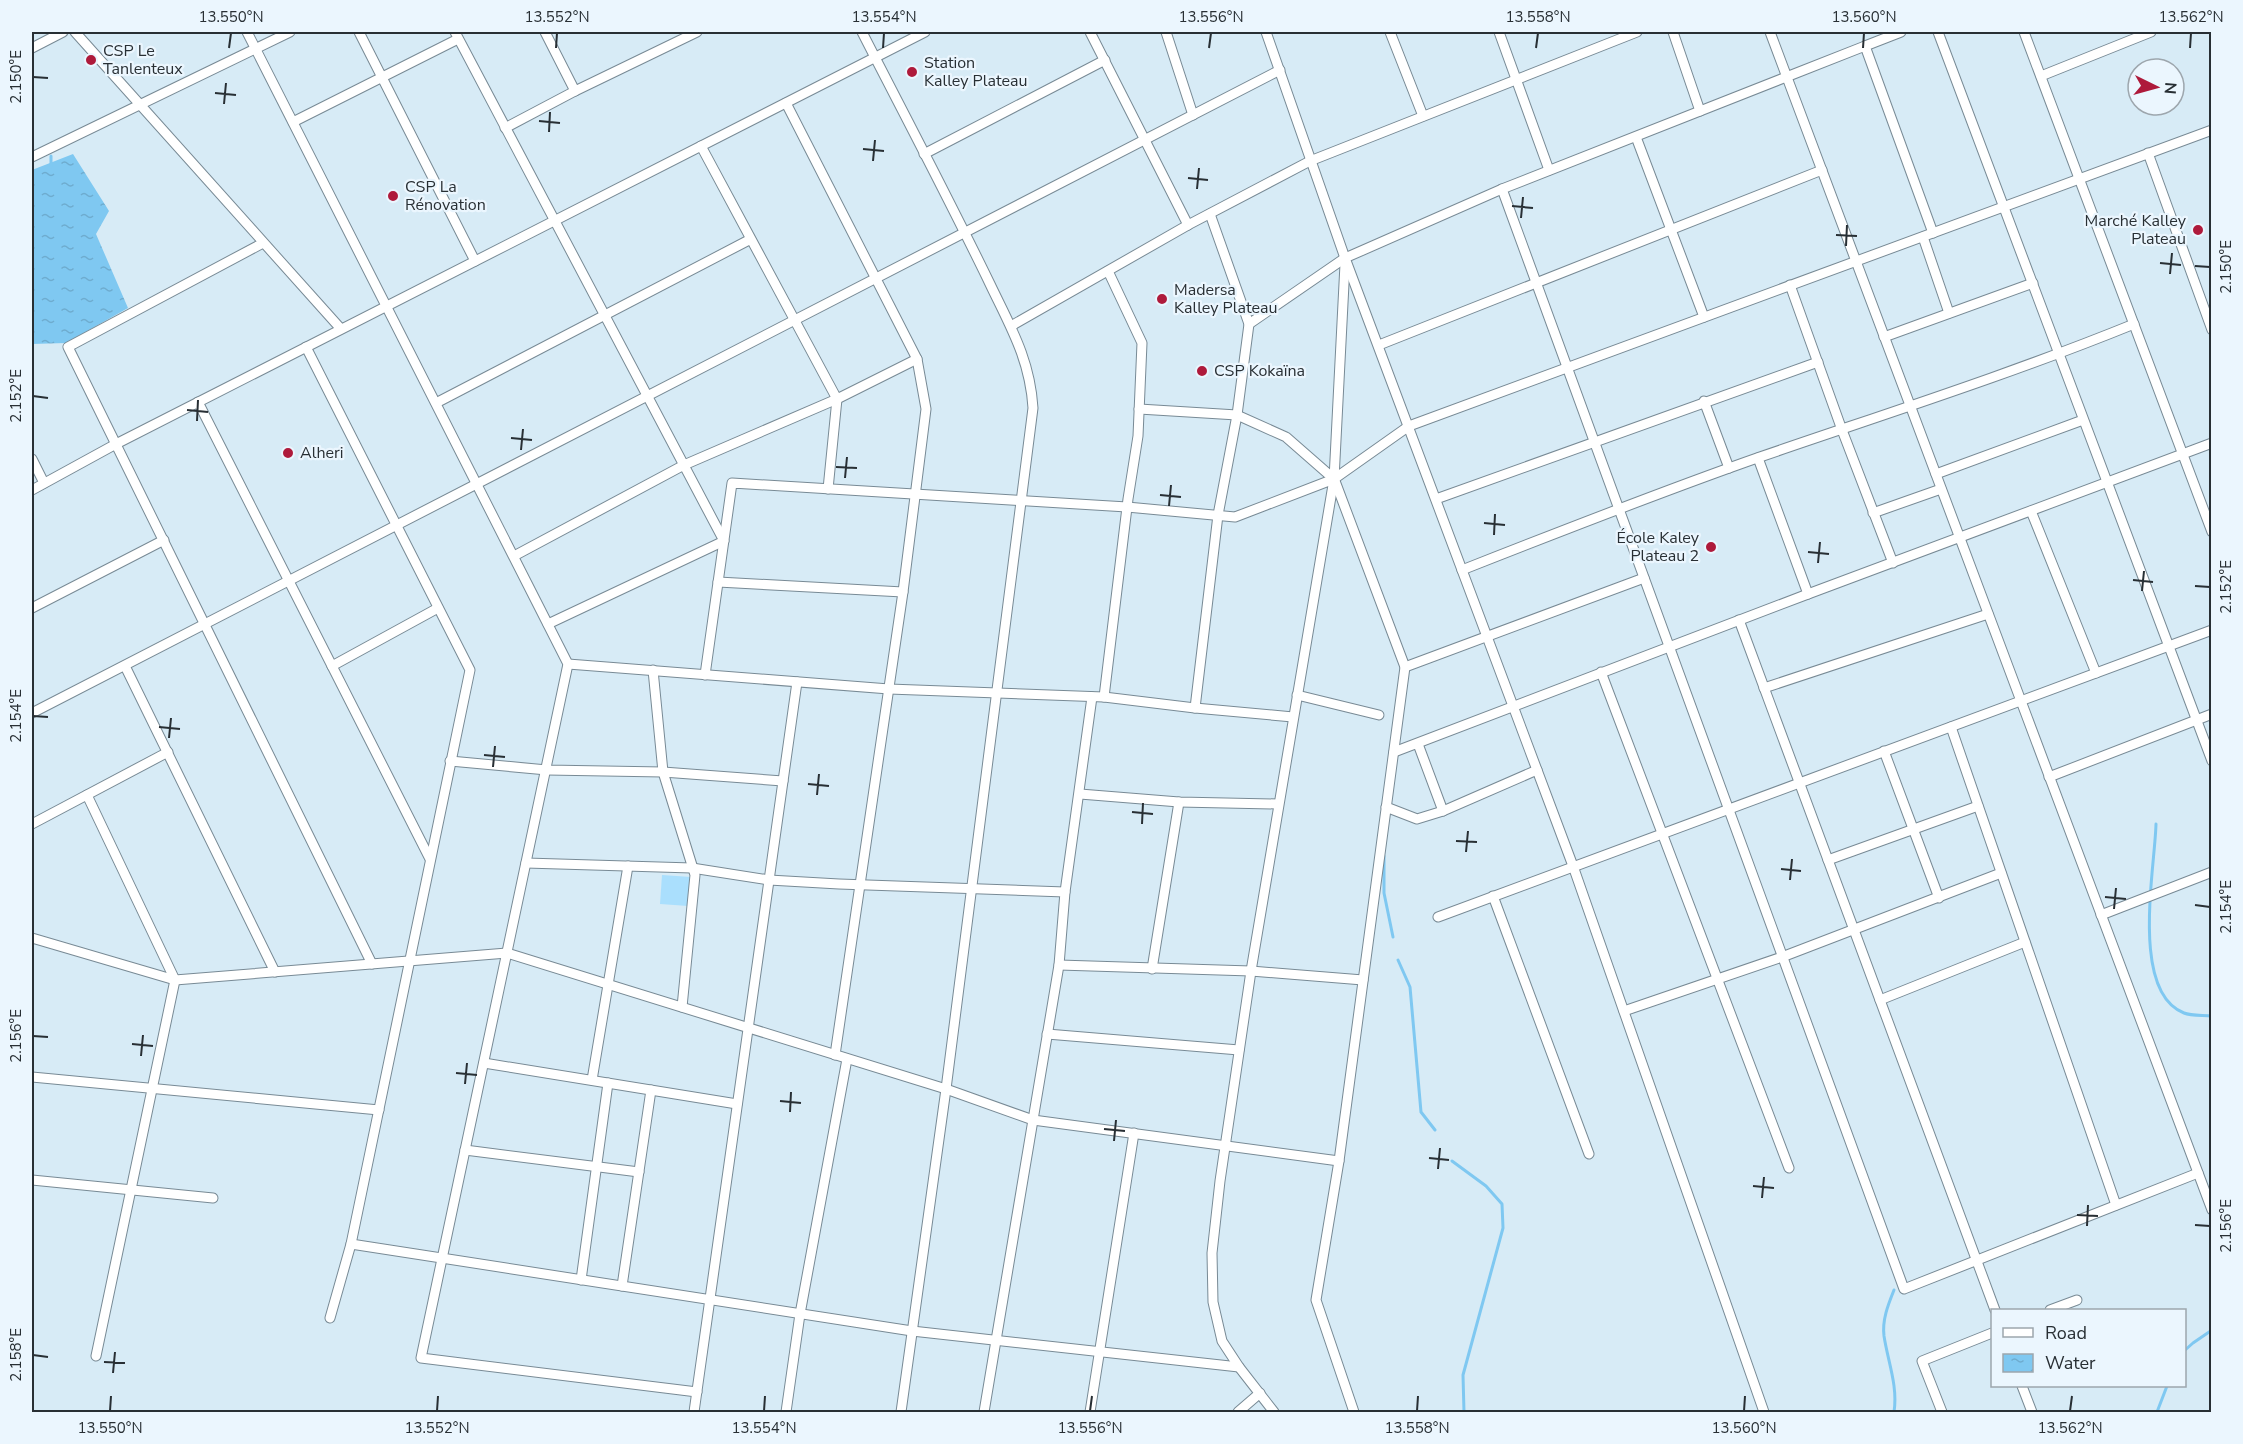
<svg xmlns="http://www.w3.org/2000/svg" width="2243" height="1444" viewBox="0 0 2243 1444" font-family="'Nunito Sans',sans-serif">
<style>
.garden{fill:#aadffd}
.water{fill:url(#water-ripples)}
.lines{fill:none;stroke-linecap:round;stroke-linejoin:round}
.stream{stroke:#7fc8f1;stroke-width:3}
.street-casing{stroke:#788a95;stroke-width:11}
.street{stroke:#fff;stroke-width:9}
.ticks{fill:none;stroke:#282f34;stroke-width:2}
.poi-dot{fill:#ae1a3b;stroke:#ebf6fe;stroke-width:2}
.labels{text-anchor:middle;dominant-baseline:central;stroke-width:4.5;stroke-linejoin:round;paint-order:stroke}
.poi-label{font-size:16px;fill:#282f34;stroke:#ebf6fe;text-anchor:start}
.neatline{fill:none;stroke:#282f34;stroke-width:2}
.ticks-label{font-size:15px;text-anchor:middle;fill:#282f34}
</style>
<defs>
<pattern id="water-ripples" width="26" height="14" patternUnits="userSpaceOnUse" patternTransform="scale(1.5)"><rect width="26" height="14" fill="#7fc8f1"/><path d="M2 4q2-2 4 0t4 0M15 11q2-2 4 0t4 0" fill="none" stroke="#6eaccf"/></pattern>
</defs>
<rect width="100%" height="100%" fill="#d7ebf6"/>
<polygon class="garden" points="662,875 691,877 688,906 660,904"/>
<polygon class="water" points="73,154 109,211 96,234 128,308 66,343 32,344 32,170"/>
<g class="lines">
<g class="stream">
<polyline points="51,156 51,167"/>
<path d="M2156,824C2155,868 2130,992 2184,1013C2191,1016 2203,1015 2212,1016"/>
<polyline points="1384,856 1384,893 1393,937"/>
<polyline points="1398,960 1410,987 1421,1112 1435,1130"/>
<polyline points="1452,1161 1486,1186 1502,1204 1503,1228 1463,1375 1464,1412"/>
<path d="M1894,1290C1888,1305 1882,1320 1884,1336C1888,1362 1898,1386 1894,1412"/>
<polyline points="2184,1351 2193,1343 2212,1330"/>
<polyline points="2157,1412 2167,1386"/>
</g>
<g class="street-casing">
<g id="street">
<polyline points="75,32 341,329"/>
<polyline points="247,32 568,664 421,1358 697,1392"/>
<polyline points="359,32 475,261"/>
<polyline points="455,32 724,541 548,624"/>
<polyline points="545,32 575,91"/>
<path d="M862,32C905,116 949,199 990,284C1010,326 1030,359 1033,408L946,1089L901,1412"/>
<polyline points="1090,32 1188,225"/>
<polyline points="1166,32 1193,115"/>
<polyline points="1266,32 1345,258 1573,866 1764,1412"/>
<polyline points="1390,32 1423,116"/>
<polyline points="1499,32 1549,170"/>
<polyline points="1673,32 1700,111"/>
<polyline points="1770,32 2212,1210"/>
<path d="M1938,32C2030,275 2121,518 2212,761"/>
<polyline points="2024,32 2212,532"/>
<polyline points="1865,46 1901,32"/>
<polyline points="32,48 63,32"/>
<polyline points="2041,76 2151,32"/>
<polyline points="786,103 917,359 926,409 903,592 835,1055"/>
<polyline points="293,122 458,39"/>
<polyline points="505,128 575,91 697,32"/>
<polyline points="1636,137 1704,317"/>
<polyline points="701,146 837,399 828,489"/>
<polyline points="2148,153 2212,330"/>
<polyline points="924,154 1105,60"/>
<polyline points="32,157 290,32"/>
<polyline points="1502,189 1904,1289 2198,1173"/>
<polyline points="1923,237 1949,313"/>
<polyline points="263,243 68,347 372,964"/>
<polyline points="1790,285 1842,430 1893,563"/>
<polyline points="1249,324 1345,258 1502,189 1865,46 1933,233"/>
<polyline points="1011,326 1188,225 1310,161 1637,32"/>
<polyline points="1884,337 2033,283"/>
<polyline points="1379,345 1822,170"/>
<polyline points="306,347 470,670 351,1244 330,1318"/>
<polyline points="1704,401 1729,468"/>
<polyline points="198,402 430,859"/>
<polyline points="436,403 749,240"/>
<polyline points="1139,409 1237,415 1286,437 1334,479 1409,426 2212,130"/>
<polyline points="1758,458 1808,594"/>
<polyline points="32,459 44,483"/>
<polyline points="1936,474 2083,420"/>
<polyline points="1335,481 1405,667 1339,1161 1316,1300 1354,1412"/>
<polyline points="32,490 116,444 925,32"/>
<polyline points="1436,499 1818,362"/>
<polyline points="2031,511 2096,673"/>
<polyline points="1873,513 1941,489"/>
<polyline points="514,556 684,465 837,399 917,359"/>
<path d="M1462,570C1561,531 1660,492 1760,457C1885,414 2011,374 2134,324"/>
<polyline points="718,582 903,592"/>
<polyline points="32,608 164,540"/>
<polyline points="1739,620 1995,1310"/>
<polyline points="568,664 889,689 1104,697 1195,708 1293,717"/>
<polyline points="125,666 275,972"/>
<polyline points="332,666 438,608"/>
<polyline points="1405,667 1644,578"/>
<polyline points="653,670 663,772 695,875 682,1007"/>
<polyline points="1601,672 1789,1168"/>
<polyline points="705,675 732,483 1127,507 1235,517 1334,479"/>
<polyline points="1764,688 1988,614"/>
<polyline points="1297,695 1379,715"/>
<polyline points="1104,697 1128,499 1138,436 1142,343 1108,271"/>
<polyline points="1195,708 1218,515 1237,415 1249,324 1210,214"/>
<polyline points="32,713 1280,70"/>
<polyline points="1951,727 2116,1205"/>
<polyline points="1418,744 1443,811"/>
<polyline points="1884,751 1939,898"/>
<polyline points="1394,752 1808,594 2212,443"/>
<polyline points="450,761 547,770 663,772 783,781"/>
<polyline points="2049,777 2212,714"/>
<polyline points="1080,794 1179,802 1278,804"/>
<polyline points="87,795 175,980 96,1356"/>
<polyline points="1386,807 1417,819 1443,811 1537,770"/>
<polyline points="32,824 168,752"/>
<polyline points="1828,860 1978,806"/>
<polyline points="526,863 692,868 769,880 839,884 1065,892"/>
<polyline points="1493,896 1589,1154"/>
<polyline points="2101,915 2212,872"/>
<polyline points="1438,917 2212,630"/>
<polyline points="32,938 175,980 507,953 946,1089 1033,1120 1339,1161"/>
<polyline points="1059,965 1251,971 1363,980"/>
<polyline points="1152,969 1179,802"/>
<polyline points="1880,1000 2025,942"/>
<polyline points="1624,1011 1782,957 2001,873"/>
<polyline points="1047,1034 1239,1050"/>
<polyline points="484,1063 737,1104"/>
<polyline points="32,1077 379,1110"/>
<polyline points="592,1080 628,866"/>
<polyline points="465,1150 639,1172"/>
<polyline points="32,1180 213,1198"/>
<polyline points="351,1244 912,1331 1239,1367"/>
<polyline points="581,1280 608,1083"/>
<polyline points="622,1286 651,1090"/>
<polyline points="2050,1310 2077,1300"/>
<polyline points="2022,1386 2032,1412"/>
<polyline points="694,1412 797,682"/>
<polyline points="786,1412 800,1314 847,1059"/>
<polyline points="984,1412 1059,965 1065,892 1092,697"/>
<polyline points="1090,1412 1134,1133"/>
<polyline points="1238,1412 1260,1393"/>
<polyline points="1274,1412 1239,1367 1222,1341 1213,1302 1212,1253 1220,1181 1251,971 1334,479 1345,264"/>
<polyline points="1942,1412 1922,1361 1992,1333"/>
</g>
</g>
<use href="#street" class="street"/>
</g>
<path class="ticks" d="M229,48L231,33M556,48L557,33M883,48L884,33M1209,48L1211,33M1536,48L1538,33M1863,48L1864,33M2190,48L2191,33M33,77L48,78M215,93L236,95M224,104L226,83M539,121L560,123M549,132L550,112M863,149L884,151M873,161L875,140M1188,178L1208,180M1197,189L1199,168M1512,206L1533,208M1521,218L1523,197M1836,235L1857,236M1846,246L1847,225M2160,263L2181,265M2195,266L2210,267M2170,274L2172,253M33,396L48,398M187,410L208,412M197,421L198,400M511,438L532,440M521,450L523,429M836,467L857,468M845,478L847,457M1160,495L1181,497M1169,506L1171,485M1484,523L1505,525M1494,535L1495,514M1808,552L1829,554M1818,563L1820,542M2133,580L2153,582M2195,586L2210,587M2142,591L2144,571M33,716L48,717M159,727L180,729M169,738L171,718M484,755L505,757M493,767L495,746M808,784L829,786M817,795L819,774M1132,812L1153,814M1142,824L1143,803M1456,841L1477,842M1466,852L1468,831M1781,869L1801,871M1790,880L1792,859M2105,897L2126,899M2195,905L2210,907M2114,909L2116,888M33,1036L48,1037M132,1044L153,1046M141,1056L143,1035M456,1073L477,1075M465,1084L467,1063M780,1101L801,1103M790,1112L791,1092M1104,1129L1125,1131M1114,1141L1116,1120M1429,1158L1449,1160M1438,1169L1440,1148M1753,1186L1774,1188M1762,1198L1764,1177M2077,1215L2098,1216M2195,1225L2210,1226M2087,1226L2088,1205M33,1355L48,1357M104,1362L125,1363M113,1373L115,1352M110,1411L111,1396M437,1411L438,1396M764,1411L765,1396M1090,1411L1092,1396M1417,1411L1418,1396M1744,1411L1745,1396M2070,1411L2072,1396"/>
<g class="poi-dot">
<circle cx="91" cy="60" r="6"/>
<circle cx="912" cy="72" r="6"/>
<circle cx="393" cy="196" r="6"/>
<circle cx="2198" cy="230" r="6"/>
<circle cx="1162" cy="299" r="6"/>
<circle cx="1202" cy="371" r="6"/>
<circle cx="288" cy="453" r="6"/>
<circle cx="1711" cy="547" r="6"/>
</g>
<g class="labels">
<g class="poi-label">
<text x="103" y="51">CSP Le<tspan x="103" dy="18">Tanlenteux</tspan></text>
<text x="924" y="63">Station<tspan x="924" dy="18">Kalley Plateau</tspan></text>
<text x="405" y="187">CSP La<tspan x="405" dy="18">Rénovation</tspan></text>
<text x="2186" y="221" text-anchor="end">Marché Kalley<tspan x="2186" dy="18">Plateau</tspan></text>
<text x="1174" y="290">Madersa<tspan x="1174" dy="18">Kalley Plateau</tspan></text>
<text x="1214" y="371">CSP Kokaïna</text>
<text x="300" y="453">Alheri</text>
<text x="1699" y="538" text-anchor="end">École Kaley<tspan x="1699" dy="18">Plateau 2</tspan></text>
</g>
</g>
<rect width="2243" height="1444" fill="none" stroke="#ebf6fe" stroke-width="66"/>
<rect x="1991" y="1309" width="195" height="78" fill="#ebf6fe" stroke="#9da6ad" stroke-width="1.5"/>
<rect x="2003" y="1328" width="30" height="9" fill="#ffffff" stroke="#9da6ad" stroke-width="1.5"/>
<text x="2045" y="1339" font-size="18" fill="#282f34">Road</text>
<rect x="2003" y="1354" width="30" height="18" fill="url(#water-ripples)" stroke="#9da6ad" stroke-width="1.5"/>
<text x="2045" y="1369" font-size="18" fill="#282f34">Water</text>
<g transform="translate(2156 87) rotate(95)"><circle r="28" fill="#ebf6fe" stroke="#9da6ad" stroke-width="1.5"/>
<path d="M0-4.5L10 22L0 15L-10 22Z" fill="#ae1a3b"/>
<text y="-9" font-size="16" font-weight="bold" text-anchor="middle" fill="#282f34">N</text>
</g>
<rect x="33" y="33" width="2177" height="1378" class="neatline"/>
<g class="ticks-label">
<text x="231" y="22">13.550°N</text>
<text x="557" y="22">13.552°N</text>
<text x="884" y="22">13.554°N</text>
<text x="1211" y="22">13.556°N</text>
<text x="1538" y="22">13.558°N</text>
<text x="1864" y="22">13.560°N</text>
<text x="2191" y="22">13.562°N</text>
<text transform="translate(16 77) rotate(-90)" y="5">2.150°E</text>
<text transform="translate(2226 267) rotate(-90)" y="5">2.150°E</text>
<text transform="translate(16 396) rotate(-90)" y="5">2.152°E</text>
<text transform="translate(2226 587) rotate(-90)" y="5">2.152°E</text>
<text transform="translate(16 716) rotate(-90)" y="5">2.154°E</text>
<text transform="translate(2226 907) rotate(-90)" y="5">2.154°E</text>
<text transform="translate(16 1036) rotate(-90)" y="5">2.156°E</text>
<text transform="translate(2226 1226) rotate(-90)" y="5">2.156°E</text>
<text transform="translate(16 1355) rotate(-90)" y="5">2.158°E</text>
<text x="110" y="1433">13.550°N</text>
<text x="437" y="1433">13.552°N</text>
<text x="764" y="1433">13.554°N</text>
<text x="1090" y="1433">13.556°N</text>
<text x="1417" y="1433">13.558°N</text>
<text x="1744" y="1433">13.560°N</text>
<text x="2070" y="1433">13.562°N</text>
</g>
</svg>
